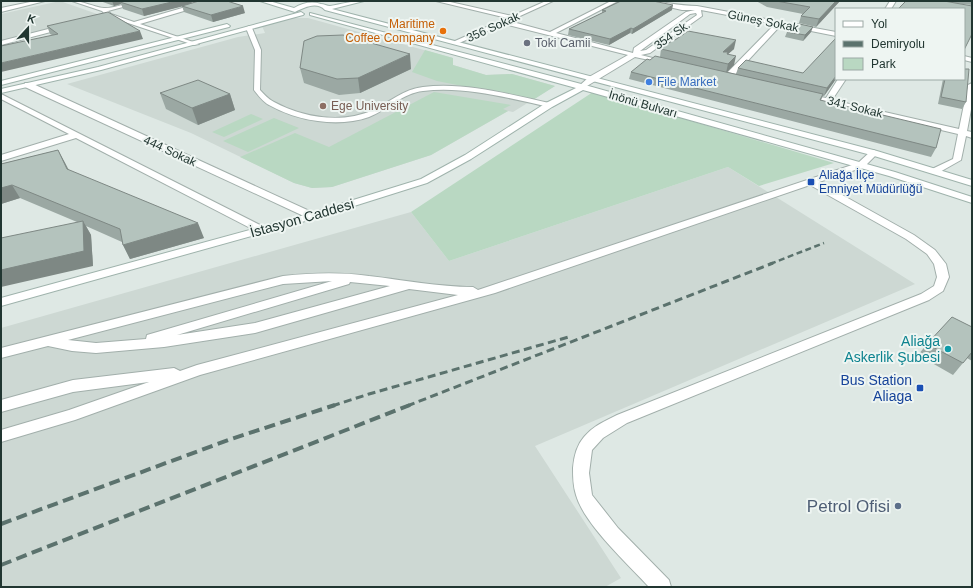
<svg xmlns="http://www.w3.org/2000/svg" width="973" height="588" viewBox="0 0 973 588" font-family="Helvetica,sans-serif">
<style>
.built{fill:#cdd8d3}
.green{fill:#b9d8c2}
.lines{fill:none;stroke-linecap:round;stroke-linejoin:round}
.lane-casing{stroke:#a2afab;stroke-width:2}
.street-casing{stroke:#a2afab;stroke-width:2}
.secondary-casing{stroke:#9fb3ac;stroke-width:2}
.lane{fill:#fff;fill-rule:evenodd}
.street{fill:#fff;fill-rule:evenodd}
.secondary{fill:#fff;fill-rule:evenodd}
.rail-far2{stroke:#5b726d;stroke-width:2.5;stroke-dasharray:6 3.5;stroke-linecap:butt}
.rail-far1{stroke:#5b726d;stroke-width:3;stroke-dasharray:8 4.5;stroke-linecap:butt}
.rail{stroke:#5b726d;stroke-width:4;stroke-dasharray:11 5.5;stroke-linecap:butt}
.wall{fill:#9ba8a3}
.shaded-wall{fill:#7e8884}
.building{fill:#b4c3bd;stroke:#7e8884}
.food-dot{fill:#e8710a;stroke:#eef5f2;stroke-width:1.5}
.worship-dot{fill:#6b7280;stroke:#eef5f2;stroke-width:1.5}
.shop-dot{fill:#3f7fe0;stroke:#eef5f2;stroke-width:1.5}
.education-dot{fill:#8d6e63;stroke:#eef5f2;stroke-width:1.5}
.transit-dot{fill:#1a4fb4;stroke:#eef5f2;stroke-width:1.5}
.culture-dot{fill:#0f9aa8;stroke:#eef5f2;stroke-width:1.5}
.service-dot{fill:#5c6f8a;stroke:#eef5f2;stroke-width:1.5}
.labels{text-anchor:middle;dominant-baseline:central;stroke-width:4;stroke-linejoin:round;paint-order:stroke}
.far-street-label{font-size:12px;fill:#213631;stroke:#eef5f2}
.far-food-label{font-size:12px;fill:#c56008;stroke:#eef5f2;text-anchor:end}
.far-worship-label{font-size:12px;fill:#5b616d;stroke:#eef5f2;text-anchor:start}
.far-shop-label{font-size:12px;fill:#366cbe;stroke:#eef5f2;text-anchor:start}
.far-education-label{font-size:12px;fill:#785e54;stroke:#eef5f2;text-anchor:start}
.far-transit-label{font-size:12px;fill:#164399;stroke:#eef5f2;text-anchor:start}
.street-label{font-size:14px;fill:#213631;stroke:#eef5f2}
.culture-label{font-size:14px;fill:#0d838f;stroke:#eef5f2;text-anchor:end}
.transit-label{font-size:14px;fill:#164399;stroke:#eef5f2;text-anchor:end}
.near-service-label{font-size:17px;fill:#4e5e75;stroke:#eef5f2;text-anchor:end}
</style>
<rect width="100%" height="100%" fill="#dee8e4"/>
<g class="built">
<polygon points="60,1 100,15 1,41 1,14"/>
<polygon points="290,18 308,18 453,58 453,65 486,75 512,74 555,86 513,112 508,111 431,155 332,187 312,188 294,183 191,133 67,84 238,37 265,33 262,26"/>
<polygon points="728,167 915,284 535,446 621,578 605,587 1,587 1,328 411,212 449,261"/>
</g>
<g class="green">
<polygon points="425,50 453,58 453,65 486,75 512,74 555,86 533,100 437,81 412,72"/>
<polygon points="434,92 511,105 503,109 508,111 431,155 332,187 312,188 294,183 240,157 295,133 329,147"/>
<polygon points="593,92 834,163 759,186 728,167 449,261 411,212"/>
<polygon points="251,114 263,119 224,137 212,132"/>
<polygon points="274,118 299,128 248,152 223,141"/>
</g>
<g class="lines">
<g class="lane-casing">
<path id="lane" d="M249,26L252,28L261,50L260,90C264,94 268,99 274,102C303,118 343,124 373,110C390,102 404,89 423,87C465,82 508,94 549,103L553,105L549,107C508,98 465,86 423,91C403,93 387,110 369,117C338,128 297,121 269,105C263,102 258,95 254,90L255,50L246,28Z"/>
</g>
<g class="street-casing">
<g id="street">
<polygon points="35,1 45,1 1,12 1,8"/>
<path d="M72,1C84,1 93,7 104,8C113,9 132,1 145,1L108,11L111,14L134,22L196,4L189,1L204,3V5L140,24L199,44L194,45L107,16L102,11Z"/>
<path d="M436,1H446L512,16L546,1H553L509,21L550,32L611,1H618L556,33L633,53L634,48L686,12L695,10H682L643,1C661,1 679,6 697,6L836,32V36L781,25L730,80H724V76L775,24L701,10L702,16L650,53L641,55L668,62V64L635,57L582,89L578,87L589,77L628,55L504,24L459,43H455V41L507,18ZM696,13L697,15L646,50L640,51L690,14Z"/>
<polygon points="890,1 896,1 891,9 885,9"/>
<polygon points="64,25 67,27 66,28 1,45 1,41"/>
<polygon points="964,56 972,58 972,62 964,60"/>
<polygon points="838,79 846,79 832,100 959,129 968,85 972,83 972,104 967,131 972,132 972,138 966,136 961,160 938,173 932,173 930,171 932,169 953,159 958,134 806,98 802,96 806,94 826,98"/>
<polygon points="25,83 31,83 316,214 317,216 312,219 308,218 25,87"/>
<polygon points="1,94 266,228 267,230 262,233 258,232 76,138 1,161 1,155 69,134 1,99"/>
<path d="M874,150L878,153L864,167L819,182L914,235L935,250L946,264L949,277L943,291L929,300L627,423L603,438L592,450L589,473L592,495L618,528L669,580L671,587H649C628,564 584,524 576,495C573,486 573,477 573,468C574,456 577,445 584,437C593,426 605,421 617,415L921,294L934,286L937,277L934,264L927,254L906,239L810,185L495,293L200,375L75,420L1,442V430L69,410L149,382L73,392L1,412V400L73,380L174,368L180,371L197,365L458,295L409,289L255,333L164,347L96,353L72,351L48,346L1,358V348L283,276C312,273 340,272 369,276C404,280 438,287 473,287L478,290L858,163L871,151ZM332,281L147,335L146,339L96,343L68,340L283,284ZM350,282L390,286L255,323L177,335L349,284Z"/>
</g>
</g>
<g class="secondary-casing">
<g id="secondary">
<path d="M260,1H269L294,8C302,3 312,1 321,4C324,4 327,6 330,6C341,4 352,1 364,1L332,9L877,151L972,180V186L871,155L325,10C316,1 304,8 295,12Z"/>
<polygon points="301,12 304,14 303,15 101,70 1,93 1,89 98,67"/>
<polygon points="310,13 585,85 895,172 972,197 972,203 889,176 583,90 552,107 471,159 427,183 316,218 1,306 1,298 308,214 421,179 465,155 546,103 576,88 310,15"/>
<polygon points="227,24 230,26 229,27 1,85 1,81"/>
</g>
</g>
<use href="#lane" class="lane"/>
<use href="#street" class="street"/>
<use href="#secondary" class="secondary"/>
<polyline class="rail-far2" points="770,264 824,243"/>
<g class="rail-far1">
<polyline points="332,406 369,394 572,336"/>
<polyline points="407,406 773,263"/>
</g>
<g class="rail">
<polyline points="1,524 231,439 335,405"/>
<polyline points="1,565 410,405"/>
</g>
</g>
<g class="wall">
<polygon points="100,1 191,1 191,3 245,13 213,22 184,12 182,6 144,16 123,9 121,4 114,6"/>
<polygon points="756,1 840,1 816,27 799,23 801,16 803,14 767,7"/>
<polygon points="906,1 972,1 972,5 953,3"/>
<polygon points="602,10 672,10 632,34 630,33 609,45 568,35 569,29 602,13"/>
<polygon points="47,26 143,39 52,35 50,34"/>
<polygon points="787,32 811,32 803,41 785,37"/>
<polygon points="661,49 734,49 728,54 734,65 727,72 736,74 738,68 803,73 836,79 824,96 823,96 821,100 936,148 931,157 629,79 631,72 650,60 660,57"/>
<polygon points="300,68 411,69 360,93 339,95 304,83"/>
<polygon points="943,79 964,79 966,102 962,109 938,104"/>
<polygon points="160,93 230,94 235,110 198,125 166,109"/>
<polygon points="58,150 69,170 204,238 130,259 123,245 122,242 86,226 91,235 93,266 77,222 20,198 1,204 1,164"/>
<polygon points="972,327 972,361 967,358 953,375 918,355 927,344"/>
</g>
<g class="shaded-wall">
<polygon points="112,1 139,1 120,2 121,4 114,6"/>
<polygon points="176,1 191,1 192,4 144,16 142,9"/>
<polygon points="836,1 840,1 816,27 819,19"/>
<polygon points="673,5 672,10 632,34 633,29"/>
<polygon points="243,6 245,13 213,22 211,15"/>
<polygon points="813,27 811,32 803,41 805,35"/>
<polygon points="631,28 630,33 609,45 610,39"/>
<polygon points="140,31 143,39 1,72 1,63"/>
<polygon points="736,40 734,49 727,55 723,52"/>
<polygon points="410,54 411,69 360,93 358,78"/>
<polygon points="736,56 734,65 726,73 728,64"/>
<polygon points="836,76 836,79 824,96 827,88"/>
<polygon points="230,94 235,110 198,125 192,108"/>
<polygon points="58,150 65,163 74,183 67,169"/>
<polygon points="12,185 20,198 1,204 1,188"/>
<polygon points="83,221 91,235 93,266 1,287 1,270"/>
<polygon points="198,223 204,238 130,259 123,245"/>
</g>
<g class="building">
<polygon points="125,1 176,1 142,9 120,2"/>
<polygon points="199,1 227,1 243,6 211,15 182,6"/>
<polygon points="621,1 653,1 673,5 633,29 631,28 610,39 569,29 606,11 602,10"/>
<polygon points="776,1 836,1 819,19 801,16 810,7"/>
<polygon points="906,1 944,1 972,6 972,34 964,50 964,9 898,9"/>
<polygon points="108,12 140,31 1,63 1,46 58,34 47,26"/>
<polygon points="795,23 813,27 805,35 787,32"/>
<polygon points="688,31 736,40 723,52 728,52 727,54 736,56 728,64 661,49 673,40 675,40"/>
<polygon points="343,35 410,54 358,78 337,79 300,68 304,41 317,36"/>
<polygon points="836,38 836,76 827,88 738,68 746,60 803,73"/>
<polygon points="655,56 823,94 820,100 941,129 936,148 631,72 647,59 650,60"/>
<polygon points="964,69 969,69 966,102 941,97 945,79 964,79"/>
<polygon points="198,80 230,94 192,108 160,93"/>
<polygon points="58,150 67,169 198,223 123,245 120,229 12,185 1,188 1,164"/>
<polygon points="83,221 84,251 1,270 1,238"/>
<polygon points="952,317 972,327 972,352 963,363 927,344"/>
</g>
<circle class="food-dot" cx="443" cy="31" r="4"/>
<circle class="worship-dot" cx="527" cy="43" r="4"/>
<circle class="shop-dot" cx="649" cy="82" r="4"/>
<circle class="education-dot" cx="323" cy="106" r="4"/>
<g class="transit-dot">
<rect x="807" y="178" width="8" height="8" rx="2"/>
<rect x="916" y="384" width="8" height="8" rx="2"/>
</g>
<circle class="culture-dot" cx="948" cy="349" r="4"/>
<circle class="service-dot" cx="898" cy="506" r="4"/>
<g class="labels">
<g class="far-street-label">
<text transform="translate(763 21) rotate(11)">Güneş Sokak</text>
<text transform="translate(493 27) rotate(-24)">356 Sokak</text>
<text transform="translate(672 35) rotate(-35)">354 Sk.</text>
<text transform="translate(643 104) rotate(16)">İnönü Bulvarı</text>
<text transform="translate(855 107) rotate(14)">341 Sokak</text>
<text transform="translate(170 151) rotate(25)">444 Sokak</text>
</g>
<g class="far-food-label">
<text x="435" y="24">Maritime<tspan x="435" dy="14">Coffee Company</tspan></text>
</g>
<g class="far-worship-label">
<text x="535" y="43">Toki Camii</text>
</g>
<g class="far-shop-label">
<text x="657" y="82">File Market</text>
</g>
<g class="far-education-label">
<text x="331" y="106">Ege University</text>
</g>
<g class="far-transit-label">
<text x="819" y="175">Aliağa İlçe<tspan x="819" dy="14">Emniyet Müdürlüğü</tspan></text>
</g>
<g class="street-label">
<text transform="translate(302 218) rotate(-16)">İstasyon Caddesi</text>
</g>
<g class="culture-label">
<text x="940" y="341">Aliağa<tspan x="940" dy="16">Askerlik Şubesi</tspan></text>
</g>
<g class="transit-label">
<text x="912" y="380">Bus Station<tspan x="912" dy="16">Aliaga</tspan></text>
</g>
<g class="near-service-label">
<text x="890" y="506">Petrol Ofisi</text>
</g>
</g>
<rect width="973" height="588" fill="none" stroke="#213631" stroke-width="4"/>
<rect x="835" y="8" width="130" height="72" fill="#eef5f2" stroke="#9ca9a5"/>
<rect x="843" y="21" width="20" height="6" fill="#ffffff" stroke="#9ca9a5"/>
<text x="871" y="28" font-size="12" fill="#213631">Yol</text>
<rect x="843" y="41" width="20" height="6" fill="#5b726d" stroke="#9ca9a5"/>
<text x="871" y="48" font-size="12" fill="#213631">Demiryolu</text>
<rect x="843" y="58" width="20" height="12" fill="#b9d8c2" stroke="#9ca9a5"/>
<text x="871" y="68" font-size="12" fill="#213631">Park</text>
<g transform="translate(28 28) rotate(21)" stroke="#eef5f2" stroke-width="3" paint-order="stroke">
<path d="M0-3L7 15L0 10L-7 15Z" fill="#213631"/>
<text y="-6" font-size="11" font-weight="bold" text-anchor="middle" fill="#213631">K</text>
</g>
</svg>
